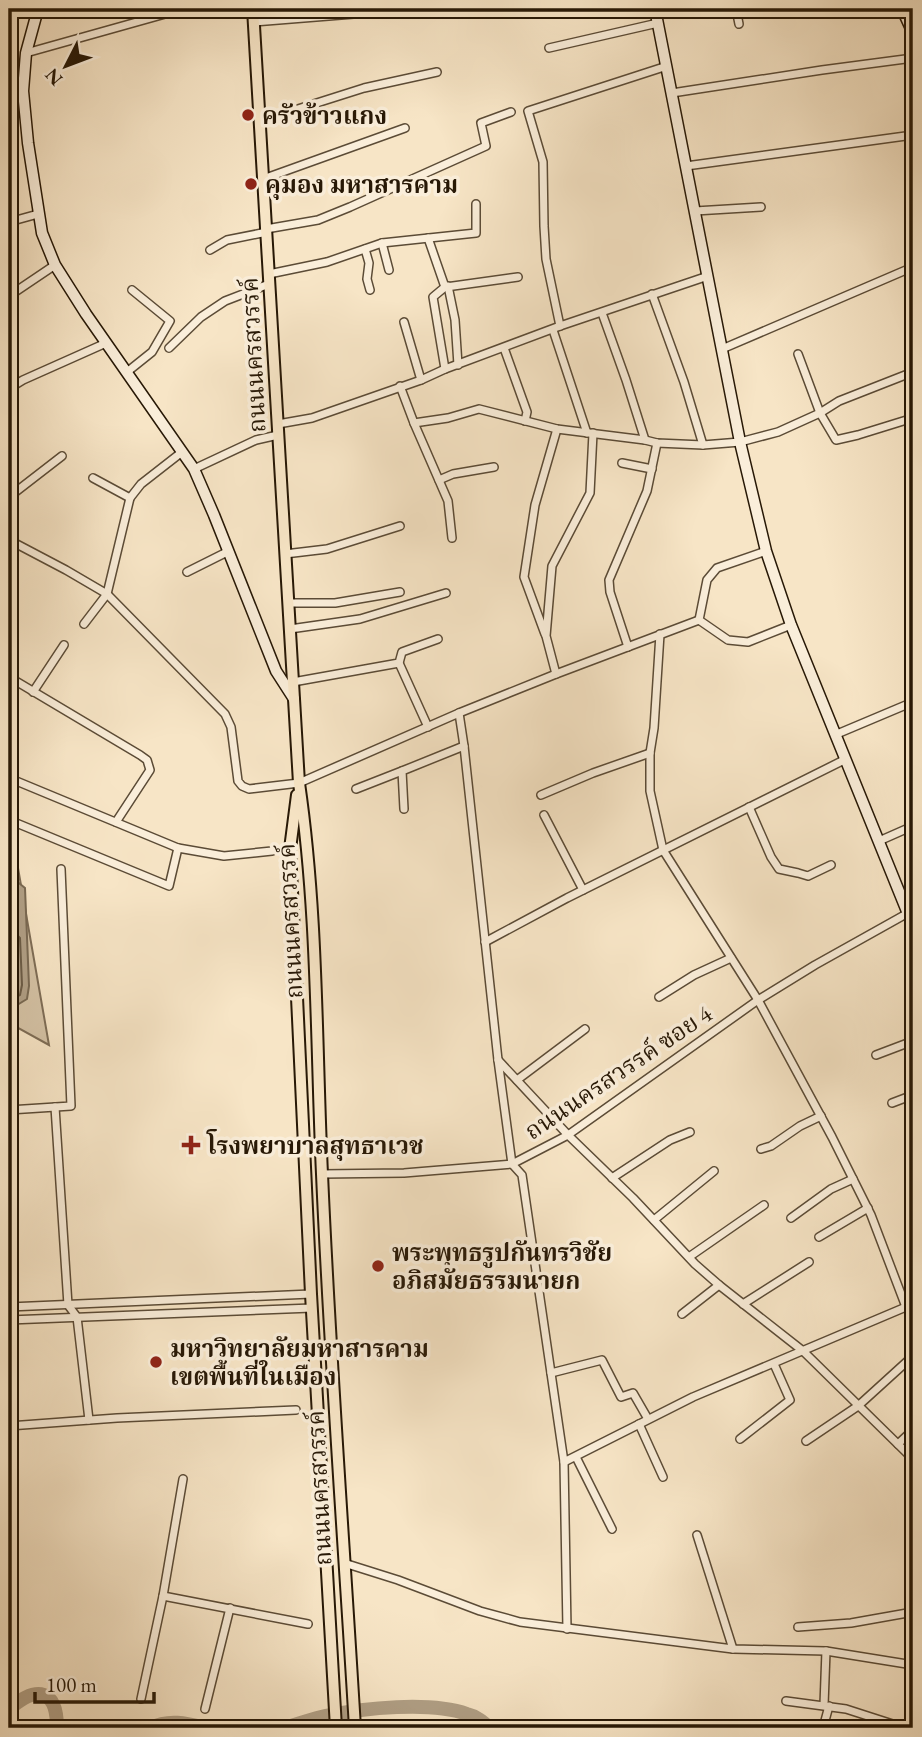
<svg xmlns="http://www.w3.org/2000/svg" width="922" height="1737" viewBox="0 0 922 1737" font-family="'EB Garamond','Noto Serif Thai',serif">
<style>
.green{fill:#d4c2a5;stroke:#7e6d56;stroke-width:2}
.water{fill:#b09f85;stroke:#796952;stroke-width:2}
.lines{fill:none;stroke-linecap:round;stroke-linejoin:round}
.shore{stroke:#6c5c46;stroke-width:2}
.river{stroke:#b09f85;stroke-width:14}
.street-casing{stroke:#5b4b36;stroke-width:10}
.secondary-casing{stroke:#271806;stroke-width:13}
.primary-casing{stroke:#271806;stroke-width:14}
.street{stroke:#faeeda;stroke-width:7}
.secondary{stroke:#faeeda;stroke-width:10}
.primary{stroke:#f7e5c6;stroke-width:10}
.poi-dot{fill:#8f2418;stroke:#faeeda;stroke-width:2.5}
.labels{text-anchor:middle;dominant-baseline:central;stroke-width:7;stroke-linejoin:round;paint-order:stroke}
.poi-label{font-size:24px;font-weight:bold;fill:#271806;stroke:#faeeda;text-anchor:start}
.street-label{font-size:24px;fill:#271806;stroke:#faeeda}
</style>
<rect width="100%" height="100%" fill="#f7e5c6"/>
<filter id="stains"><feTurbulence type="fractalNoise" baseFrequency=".00286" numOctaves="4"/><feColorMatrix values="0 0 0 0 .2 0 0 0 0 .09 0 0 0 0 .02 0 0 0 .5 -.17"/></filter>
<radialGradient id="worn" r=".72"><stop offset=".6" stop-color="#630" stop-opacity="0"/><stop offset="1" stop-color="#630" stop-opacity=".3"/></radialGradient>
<polygon class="green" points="9,848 15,851 49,1045 9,1023"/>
<polygon class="water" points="9,875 25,888 29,986 27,999 17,1005 9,1005 9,956 14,911 9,900"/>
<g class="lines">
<polyline class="shore" points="9,936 17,935 20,938 22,985 20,995 15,998 9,998"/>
<g class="river">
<path d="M9,1709C37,1685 57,1689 57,1728"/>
<path d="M150,1728C169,1719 186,1723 205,1728"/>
<path d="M283,1728C297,1725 311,1719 325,1716C364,1708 430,1701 467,1714C476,1716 483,1722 490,1728"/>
</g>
<g class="street-casing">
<g id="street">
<polyline points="736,9 739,24"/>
<polyline points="254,22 391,11 438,9"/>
<polyline points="549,48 658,23"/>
<polyline points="26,53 183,9"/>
<polyline points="672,93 822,70 913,58"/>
<polyline points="260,121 364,88 437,72"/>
<polyline points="686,166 913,135"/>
<polyline points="263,179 405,128"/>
<polyline points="695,211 761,207"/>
<polyline points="9,222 38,214"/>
<polyline points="266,229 318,220 350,207 486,146 481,123 511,112"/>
<polyline points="428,238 445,287 433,297 445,369"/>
<polyline points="382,243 389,270"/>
<polyline points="365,249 369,263 367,279 370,290"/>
<polyline points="210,250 227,240 267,232"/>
<polyline points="269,274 327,262 382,243 476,233 476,204"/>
<polyline points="448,286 455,320 458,365"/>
<polyline points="446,287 518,277"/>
<polyline points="652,294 684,382 703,445"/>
<polyline points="9,296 55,265"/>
<polyline points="602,313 626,380 645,440"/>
<polyline points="404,322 421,380"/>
<polyline points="560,326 546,259 544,226 543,162 528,111 667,66"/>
<polyline points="553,330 587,433"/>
<polyline points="169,348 201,317 225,301 269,284"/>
<polyline points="504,348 527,412 525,421"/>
<polyline points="722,349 913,267"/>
<polyline points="798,354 820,413 836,440 858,435 913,418"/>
<polyline points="127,372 152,352 170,321 132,290"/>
<polyline points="400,386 414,423 448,501 452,538"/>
<polyline points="10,388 23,380 106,343"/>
<polyline points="414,423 448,418 479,409 557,429 645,440 657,443 703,445 740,442 778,432 820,413 839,401 913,372"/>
<polyline points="278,424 312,418 421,380 445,369 560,326 708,276"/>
<polyline points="622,463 652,469"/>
<polyline points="194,469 256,440 278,435"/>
<polyline points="93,478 130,498"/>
<polyline points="439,480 453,474 494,467"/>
<polyline points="9,497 62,456"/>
<polyline points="9,540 66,570 107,594 225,714 231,727 238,781 242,786 249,789 299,783 459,713 556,674 699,620"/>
<polyline points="766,551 717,568 707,580 699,620 728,640 748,642 791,625"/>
<polyline points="285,554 327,549 400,526"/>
<polyline points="187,572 229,551"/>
<polyline points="288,603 335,603 400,592"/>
<polyline points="84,624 107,594 130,498 141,484 182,452"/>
<polyline points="290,629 360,619 446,593"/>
<polyline points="545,634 524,577 535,505 557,429"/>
<polyline points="660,634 654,728 650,753 650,791 663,850 758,1000 832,1137 871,1215 906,1307"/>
<polyline points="628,647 610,592 609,580 647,491 657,443"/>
<polyline points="399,663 428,727"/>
<polyline points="556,674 546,636 552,566 590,493 593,433"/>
<polyline points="9,677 140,755 147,760 150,770 116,822"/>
<polyline points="293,682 399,663 402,652 438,639"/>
<polyline points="33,692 64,645"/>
<polyline points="459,713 464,746 498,1060 512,1164 522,1175 564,1462 693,1397 913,1304"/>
<polyline points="837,734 913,702"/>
<polyline points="9,778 178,848 224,856 272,851"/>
<polyline points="356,789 402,771"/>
<polyline points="541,795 593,773 650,753"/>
<polyline points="749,807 771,857 779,869 798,873 808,876 831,865"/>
<polyline points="404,809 402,771 464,746"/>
<polyline points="544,815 583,890"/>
<polyline points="9,820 169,886 178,848"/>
<polyline points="879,841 913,826"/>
<polyline points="485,942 567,898 846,759"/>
<polyline points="659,997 694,975 731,958"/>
<polyline points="876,1055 913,1041"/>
<polyline points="498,1060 568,1135 633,1198 695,1264 719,1285 803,1351 913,1459"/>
<polyline points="517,1080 585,1029"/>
<polyline points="892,1103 913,1095"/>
<polyline points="55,1107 68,1305 77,1317 89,1420"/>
<polyline points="9,1110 71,1106 61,869"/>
<polyline points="761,1149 771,1146 800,1126 821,1116"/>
<polyline points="322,1174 404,1173 512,1164 568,1135 758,1000 815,965 908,913 913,908"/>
<polyline points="612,1178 670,1140 690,1132"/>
<polyline points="791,1218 831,1189 853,1179"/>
<polyline points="654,1220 714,1171"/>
<polyline points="819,1237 868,1208"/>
<polyline points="689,1257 764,1205"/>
<polyline points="743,1304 809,1262"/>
<polyline points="9,1307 311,1294"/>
<polyline points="682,1314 719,1285"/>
<polyline points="9,1320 312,1308"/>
<polyline points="551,1373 602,1360 621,1397 633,1393 648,1419"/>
<polyline points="639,1424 663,1477"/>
<polyline points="9,1426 117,1418 296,1410"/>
<polyline points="740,1439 790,1400 774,1364"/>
<polyline points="806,1441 858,1406 913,1356"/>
<polyline points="898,1444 913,1430"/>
<polyline points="576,1457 612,1529"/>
<polyline points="564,1462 567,1629"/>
<polyline points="697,1535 733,1649"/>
<polyline points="344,1563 398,1580 480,1611 520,1622 733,1649 826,1651 913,1665"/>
<polyline points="911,1581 909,1572 913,1563"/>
<polyline points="163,1596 183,1479"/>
<polyline points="798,1627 851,1623 913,1612"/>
<polyline points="141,1699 163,1596 308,1624"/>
<polyline points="786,1701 846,1709 905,1728"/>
<polyline points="824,1705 826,1651"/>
<polyline points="205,1709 230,1608"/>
<polyline points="823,1728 829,1706"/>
</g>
</g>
<g class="secondary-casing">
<g id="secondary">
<polyline points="38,9 26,53 23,91 28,143 42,233 55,265 86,314 194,469 214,515 276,671 294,699"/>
<polyline points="655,9 740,442 766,551 791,625 913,926"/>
<polyline points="902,9 913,33"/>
</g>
</g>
<g class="primary-casing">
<g id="primary">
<path d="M253,9L299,783C318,913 316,1044 322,1174C330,1359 344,1544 355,1728"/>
<polyline points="297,795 290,849 311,1294 336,1728"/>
</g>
</g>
<use href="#street" class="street"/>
<use href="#secondary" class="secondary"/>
<use href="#primary" class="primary"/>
</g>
<g class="poi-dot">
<circle cx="248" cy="115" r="7"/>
<circle cx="251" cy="184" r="7"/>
<path d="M187.5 1134.5h7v7h7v7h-7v7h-7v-7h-7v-7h7z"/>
<circle cx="378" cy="1266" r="7"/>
<circle cx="156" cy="1362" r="7"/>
</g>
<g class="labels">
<g class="poi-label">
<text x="262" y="115">ครัวข้าวแกง</text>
<text x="265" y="184">คุมอง มหาสารคาม</text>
<text x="207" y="1145">โรงพยาบาลสุทธาเวช</text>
<text x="392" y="1252">พระพุทธรูปกันทรวิชัย<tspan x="392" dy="28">อภิสมัยธรรมนายก</tspan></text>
<text x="170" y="1348">มหาวิทยาลัยมหาสารคาม<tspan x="170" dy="28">เขตพื้นที่ในเมือง</tspan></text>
</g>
<g class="street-label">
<text transform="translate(253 355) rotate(-93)">ถนนนครสวรรค์</text>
<text transform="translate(290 921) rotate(-93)">ถนนนครสวรรค์</text>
<text transform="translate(618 1072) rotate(-34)">ถนนนครสวรรค์ ซอย 4</text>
<text transform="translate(319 1488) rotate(-93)">ถนนนครสวรรค์</text>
</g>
</g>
<rect width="922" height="1737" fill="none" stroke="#f7e5c6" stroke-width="35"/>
<rect x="10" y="10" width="901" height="1716" fill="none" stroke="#271806" stroke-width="3.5"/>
<rect x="18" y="18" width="887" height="1702" fill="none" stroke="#271806" stroke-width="2"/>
<g transform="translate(66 66) rotate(228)" stroke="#faeeda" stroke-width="5" paint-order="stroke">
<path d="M0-5L12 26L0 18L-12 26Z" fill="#271806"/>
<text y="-10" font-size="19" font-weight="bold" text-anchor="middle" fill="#271806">N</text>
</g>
<path d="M35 1692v10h119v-10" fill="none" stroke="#271806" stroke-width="3.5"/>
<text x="46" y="1692" font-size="21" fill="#271806" stroke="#faeeda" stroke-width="5" paint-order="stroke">100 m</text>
<rect width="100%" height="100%" filter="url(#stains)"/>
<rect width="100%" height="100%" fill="url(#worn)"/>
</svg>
